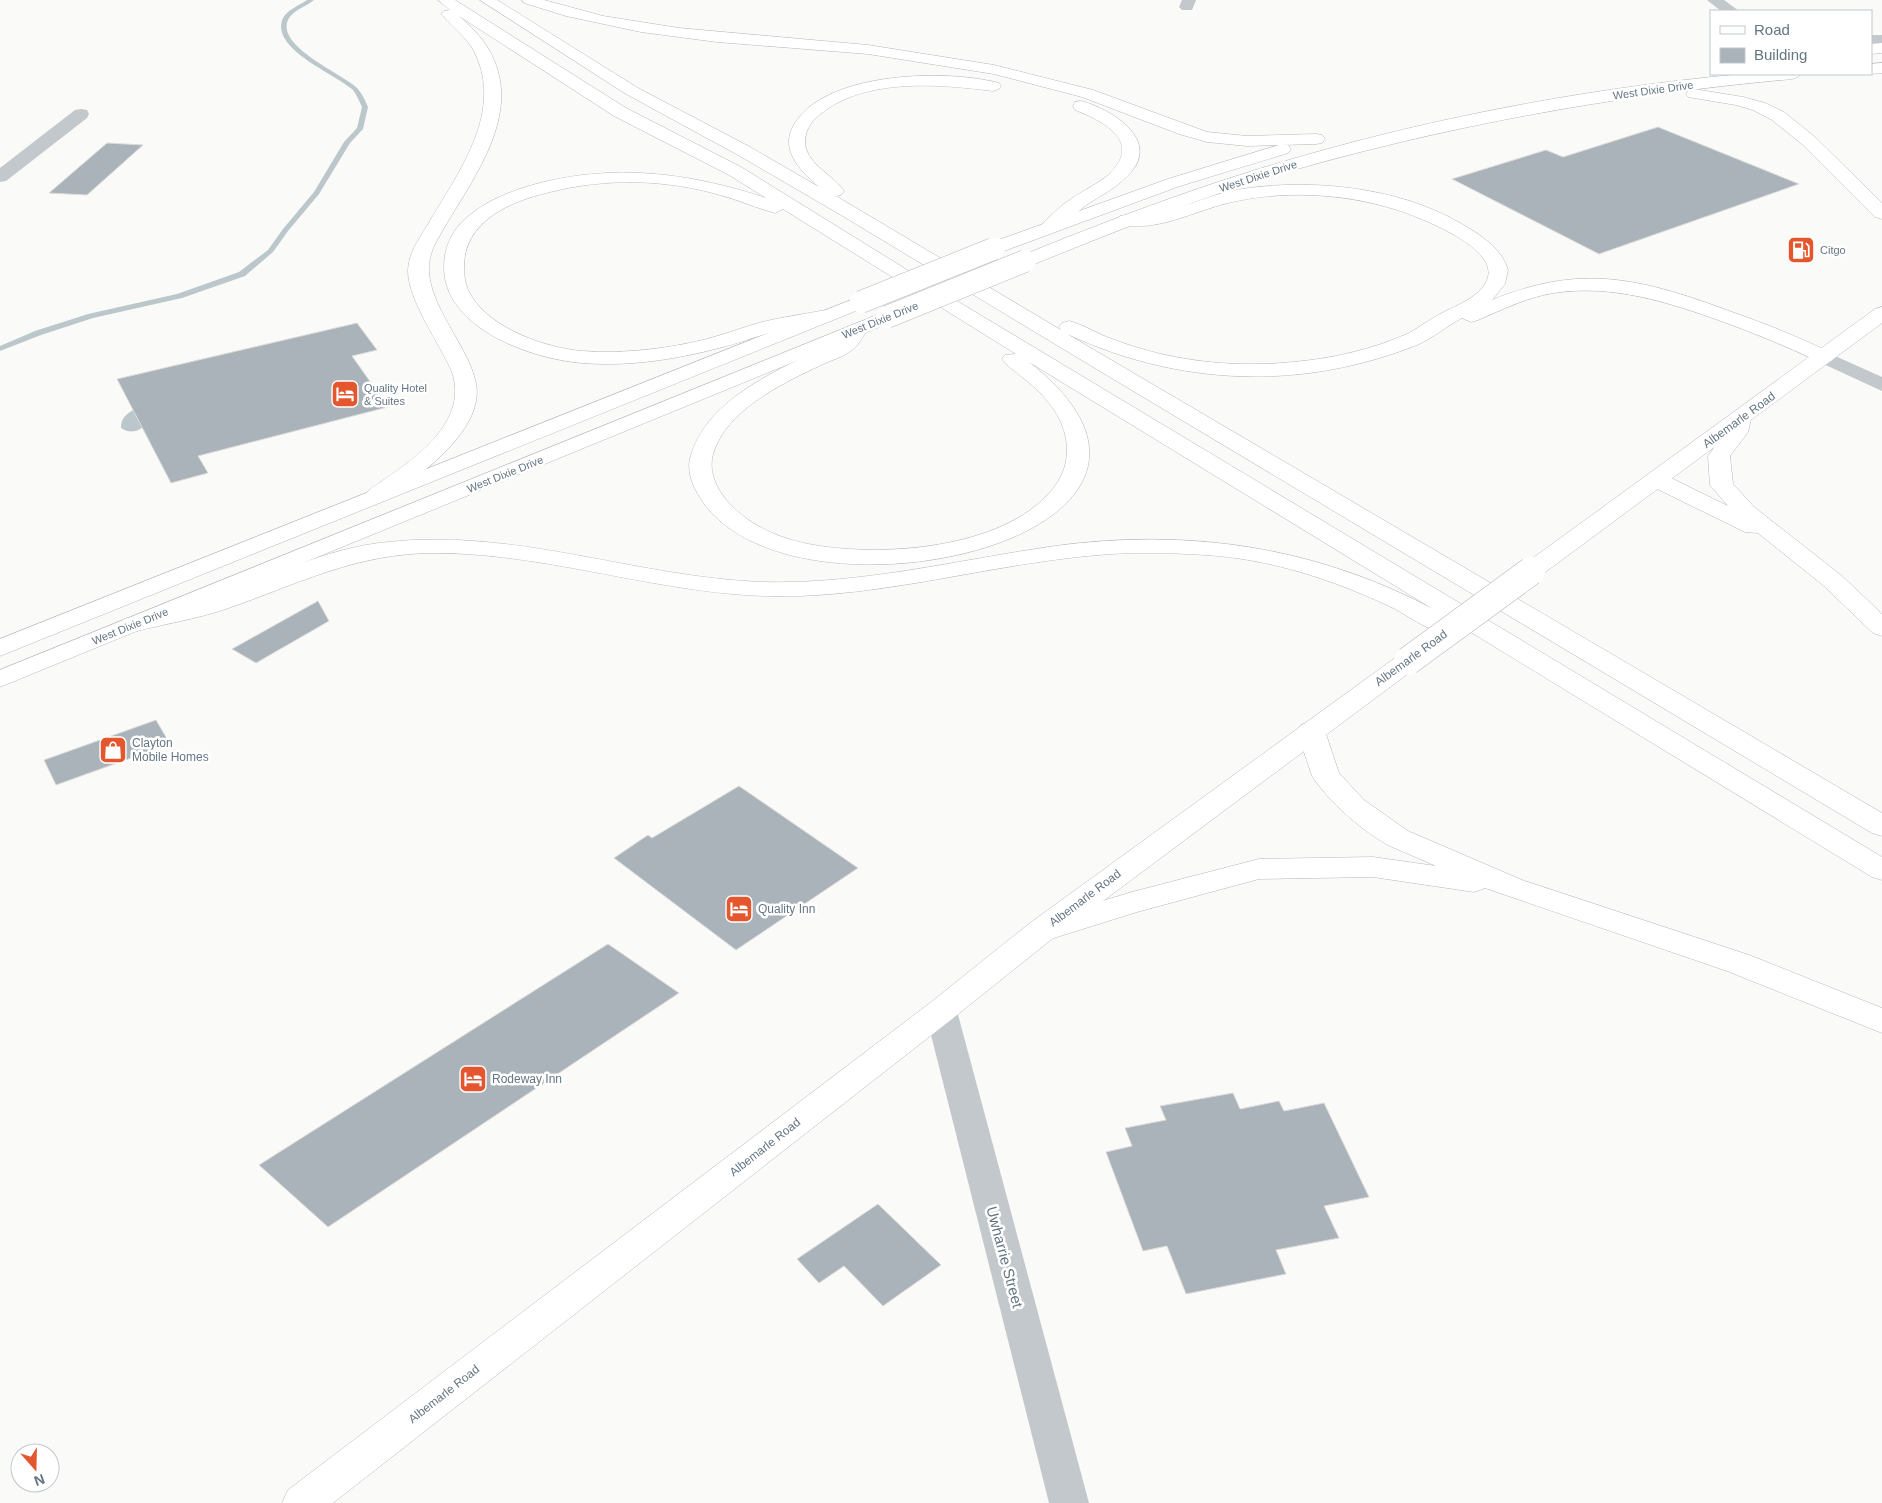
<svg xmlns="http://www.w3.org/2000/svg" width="1882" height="1503" viewBox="0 0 1882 1503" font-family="Arial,sans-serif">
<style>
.water{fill:#bbc7cb}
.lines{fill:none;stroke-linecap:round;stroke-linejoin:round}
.stream{fill:#bbc7cb;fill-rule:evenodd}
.building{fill:#aab3b9;stroke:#dcdcda}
.major-casing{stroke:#b5babe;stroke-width:1}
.highway-casing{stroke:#b4b9bd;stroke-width:1}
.minor{fill:#c3c8cc;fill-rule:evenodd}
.major{fill:#fff;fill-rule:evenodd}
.highway{fill:#fff;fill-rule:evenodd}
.major-bridge-far2-casing{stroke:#b5babe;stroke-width:18;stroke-linecap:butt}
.major-bridge-far1-casing{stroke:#b5babe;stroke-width:23;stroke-linecap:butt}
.major-bridge-casing{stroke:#b5babe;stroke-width:29;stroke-linecap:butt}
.major-bridge-far2{stroke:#fff;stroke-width:17}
.major-bridge-far1{stroke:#fff;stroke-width:22}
.major-bridge{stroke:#fff;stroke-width:28}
.labels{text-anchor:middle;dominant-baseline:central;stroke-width:5;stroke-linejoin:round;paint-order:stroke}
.far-street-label{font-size:11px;fill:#657683;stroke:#fff}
.far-poi-label{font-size:11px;fill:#657683;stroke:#fff;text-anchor:start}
.street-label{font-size:12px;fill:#657683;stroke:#fff}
.poi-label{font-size:12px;fill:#657683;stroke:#fff;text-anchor:start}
.near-street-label{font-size:15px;fill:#657683;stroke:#fff}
</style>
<rect width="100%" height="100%" fill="#fafaf8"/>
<path class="water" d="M135,409L146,424C139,432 130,434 121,428C121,417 127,414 135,409Z"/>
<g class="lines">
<path class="stream" d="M307,0H314C307,6 294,10 289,18C273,45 341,73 356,87C362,93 365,100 368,107L363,129L350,143L319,194L288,231L273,252L245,276L182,298L93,318L41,335L0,351V346L35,331L88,314L177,294L239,272L268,250L283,229L314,192L344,142L357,128L362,107C359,101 357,95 353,90C336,74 269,49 283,18C287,10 300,5 307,0Z"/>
</g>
<g class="building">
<polygon points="1658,127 1799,184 1599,254 1452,179 1546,150 1563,157"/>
<polygon points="107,143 143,145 87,195 49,193"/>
<polygon points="357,323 377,350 352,356 388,407 198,456 208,473 171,483 117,379"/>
<polygon points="318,601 329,621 256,663 232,649"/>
<polygon points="156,720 170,744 56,785 44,760"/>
<polygon points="739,786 858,868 736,950 614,858 648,835 652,838"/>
<polygon points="608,944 679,993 328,1227 259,1165"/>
<polygon points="1233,1093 1240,1109 1279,1101 1284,1111 1324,1103 1369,1197 1324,1206 1339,1238 1276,1250 1286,1274 1186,1294 1167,1246 1143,1251 1106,1152 1132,1146 1125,1128 1166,1120 1160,1106"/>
<polygon points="878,1204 941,1265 883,1306 844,1266 819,1283 797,1259"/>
</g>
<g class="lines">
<g class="major-casing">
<g id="major">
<polygon points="1882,43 1882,53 1871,54 1871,44"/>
<polygon points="1882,63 1882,73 1871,74 1871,64"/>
<path d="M1742,74H1800L1798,77L1792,79C1616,95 1443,126 1273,176C1191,201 1111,233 1032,265L1025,267L1018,265L1015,261L1018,257C1087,229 1157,202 1227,179C1394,125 1568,90 1742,74Z"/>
<polygon points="1694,89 1743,97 1765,103 1784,112 1815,137 1882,203 1882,219 1875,217 1803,145 1772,120 1753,110 1736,105 1688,97 1686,94 1688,91"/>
<polygon points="1282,144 1288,145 1291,149 1288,153 1180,186 1004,251 997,253 990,251 987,247 990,243 1168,179"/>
<polygon points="861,296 868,298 871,302 868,306 0,656 0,639"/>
<polygon points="1882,307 1882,323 1540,576 1531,578 1522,576 1519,571 1522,566 1875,309"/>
<polygon points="887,311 894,313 897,317 894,321 0,687 0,670"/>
<polygon points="1408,653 1417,655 1421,661 1417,667 1052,939 952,1019 333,1503 282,1503 288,1490 930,1003 1030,923 1399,655"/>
</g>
</g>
<g class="highway-casing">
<g id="highway">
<path d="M438,0H455L626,108L741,167L967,307L1882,857V880L1872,877L1459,625L1461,627L1457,632C1434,638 1409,615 1389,606C1331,579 1270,559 1206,555C1174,553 1143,552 1111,554C1006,561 905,592 800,596C676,601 558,553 435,553C356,553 298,584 226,609C196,619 164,624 133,632L124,629L120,624L124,619C152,612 181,607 209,598C268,578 325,548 388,542C515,528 636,577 761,582C860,585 957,560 1055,546C1187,528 1314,546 1433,609L1029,362C1249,534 804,636 705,505C695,491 685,473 691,455C705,407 759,379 800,359C823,348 836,347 851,325L858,323L865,325L868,329C863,336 859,345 852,350C842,358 828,361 817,367C779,385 726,411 713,454C708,472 717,490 729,503C751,527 783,540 814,545C883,557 1002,549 1051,491C1065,475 1070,456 1065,434C1059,410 1041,392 1022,377C1015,371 1007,366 1002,359L1005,355L1016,354L783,209L775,213C756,208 739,200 720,195C665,179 606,178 550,192C511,201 463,221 464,268C464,278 466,288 472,297C492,329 546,348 582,351C623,354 667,349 707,339C726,334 744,327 762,322C783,317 805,314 826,310L833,312L836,316L833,320C812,325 790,327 769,333C754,337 739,343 723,347C678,359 629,367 582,363C532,359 445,329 444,268C444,250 450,233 464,220C483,202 510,191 536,184C615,163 690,173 766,198L729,175L614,116L459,16C470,26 482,37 489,50C528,118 464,188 434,246C425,267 429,283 438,304C449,329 468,353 475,379C489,428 419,476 385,500L377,502L369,500L365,495L369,490C407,464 470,426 452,372C440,344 408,300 408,271C408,252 422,235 431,219C461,169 504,110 474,51C467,38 454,28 444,17L441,14L444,11L450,10Z"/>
<path d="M480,0H497L638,88L750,147L819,187C798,169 777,147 797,120C831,72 946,69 999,83L1001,86L999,89L993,91C938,84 860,77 816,118C808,125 803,137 806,149C813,168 833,175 844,191L841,195L836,196L1061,330L1059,327L1062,323L1069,321C1084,325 1098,334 1112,339C1159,357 1209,365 1259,364C1309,363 1363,354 1409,333C1420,327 1430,319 1442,313C1457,305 1483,296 1488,277C1496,246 1417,216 1394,209C1342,193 1281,190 1228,203C1194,211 1156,233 1120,224L1118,220L1120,216C1134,213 1148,214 1162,211C1185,207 1208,196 1231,191C1303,177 1397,186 1460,223C1479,234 1502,248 1508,270L1505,284L1492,300C1519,289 1547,281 1576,279C1630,275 1683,294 1732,312C1766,324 1799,337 1831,353L1834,357L1831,361L1824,363L1817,361C1786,346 1754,333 1721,321C1667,302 1612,284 1554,293C1527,297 1502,310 1478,320L1471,322L1462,318C1447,326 1433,338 1417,345C1301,391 1179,386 1067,334L1882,813V836L1872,833L1113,379L841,215L738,155L626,94Z"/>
<polygon points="522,0 544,0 603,16 679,28 868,45 994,65 1093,90 1207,132 1247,136 1316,134 1322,135 1325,139 1322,143 1316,144 1247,146 1207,142 1179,134 1082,97 994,74 868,54 717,42 641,32 566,16 524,3"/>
<path d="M1081,101C1109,108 1159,138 1132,171C1119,187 1101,195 1085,206C1072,215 1062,234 1044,230L1042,226L1044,222C1053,214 1061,205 1071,199C1082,191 1096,185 1107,176C1144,143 1106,122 1075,110L1073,106L1075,102Z"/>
<polygon points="1740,412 1748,414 1751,419 1748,432 1730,456 1733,484 1754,507 1842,576 1882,614 1882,636 1873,633 1824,586 1758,533 1745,532 1649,485 1646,480 1649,475 1657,473 1665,475 1728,506 1710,485 1708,456 1726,431 1732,414"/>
<path d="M1311,722L1321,725L1325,731L1339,773L1364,800L1408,831L1522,880L1749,955L1882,1008V1033L1727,971L1485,888L1474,892L1373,877L1259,879L1137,912L1041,942L1030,939L1026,931L1030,923L1132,892L1259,859L1373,857L1436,866C1421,859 1405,853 1390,846C1363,832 1328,801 1312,776L1297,731L1301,725Z"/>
</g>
</g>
<g class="minor">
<polygon points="1182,0 1196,0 1192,10 1182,10 1179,7"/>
<polygon points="1707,0 1724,0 1739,11 1721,11"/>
<rect x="1871" y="35" width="11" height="10"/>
<polygon points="81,109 87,110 89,114 87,118 6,181 0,182 0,168 75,110"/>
<polygon points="1824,351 1882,377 1882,391 1817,361 1814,357 1817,353"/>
<polygon points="941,999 952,1003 957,1011 1089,1503 1049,1503 925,1011 930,1003"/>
</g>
<use href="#major" class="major"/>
<use href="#highway" class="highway"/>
<g class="major-bridge-far2-casing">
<polyline id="major-bridge-far2" points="989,250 997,247"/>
</g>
<g class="major-bridge-far1-casing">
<g id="major-bridge-far1">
<polyline points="861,302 993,249"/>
<polyline points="887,317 1025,261"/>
</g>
</g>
<g class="major-bridge-casing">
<polyline id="major-bridge" points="1408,661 1531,571"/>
</g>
<use href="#major-bridge-far2" class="major-bridge-far2"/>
<use href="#major-bridge-far1" class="major-bridge-far1"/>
<use href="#major-bridge" class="major-bridge"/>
</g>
<defs>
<g id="fuel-square" transform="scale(1.4375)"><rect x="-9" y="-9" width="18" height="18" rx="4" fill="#e4572e" stroke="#fff"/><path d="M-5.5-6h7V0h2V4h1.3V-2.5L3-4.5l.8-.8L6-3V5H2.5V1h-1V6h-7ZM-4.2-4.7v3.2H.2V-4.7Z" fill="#fff"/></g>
<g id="hotel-square" transform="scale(1.4375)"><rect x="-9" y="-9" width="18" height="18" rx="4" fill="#e4572e" stroke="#fff"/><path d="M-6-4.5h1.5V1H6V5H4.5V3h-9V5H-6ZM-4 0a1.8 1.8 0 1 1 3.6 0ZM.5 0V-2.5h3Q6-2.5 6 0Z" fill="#fff"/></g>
<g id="shop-square" transform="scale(1.4375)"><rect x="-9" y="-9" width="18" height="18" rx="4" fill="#e4572e" stroke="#fff"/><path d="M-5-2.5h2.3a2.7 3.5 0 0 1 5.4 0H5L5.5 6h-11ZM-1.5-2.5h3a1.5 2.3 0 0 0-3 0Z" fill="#fff"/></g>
</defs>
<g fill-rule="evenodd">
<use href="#fuel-square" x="1801" y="250"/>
<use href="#hotel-square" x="345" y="394"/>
<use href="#shop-square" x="113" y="750"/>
<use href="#hotel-square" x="739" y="909"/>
<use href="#hotel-square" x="473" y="1079"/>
</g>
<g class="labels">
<g class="far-street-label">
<text transform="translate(1653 90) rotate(-8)">West Dixie Drive</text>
<text transform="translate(1258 176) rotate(-18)">West Dixie Drive</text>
<text transform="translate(880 320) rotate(-22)">West Dixie Drive</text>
<text transform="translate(505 474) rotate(-22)">West Dixie Drive</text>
<text transform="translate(130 626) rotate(-22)">West Dixie Drive</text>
</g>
<g class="far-poi-label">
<text x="1820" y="250">Citgo</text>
<text x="364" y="388">Quality Hotel<tspan x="364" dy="13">&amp; Suites</tspan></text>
</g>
<g class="street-label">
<text transform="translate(1739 420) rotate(-36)">Albemarle Road</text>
<text transform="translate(1411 658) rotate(-36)">Albemarle Road</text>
<text transform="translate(1085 898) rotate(-37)">Albemarle Road</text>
<text transform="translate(765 1147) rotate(-38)">Albemarle Road</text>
<text transform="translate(444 1394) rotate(-38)">Albemarle Road</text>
</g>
<g class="poi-label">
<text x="132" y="743">Clayton<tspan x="132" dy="14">Mobile Homes</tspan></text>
<text x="758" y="909">Quality Inn</text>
<text x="492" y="1079">Rodeway Inn</text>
</g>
<g class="near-street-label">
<text transform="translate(1005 1257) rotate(75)">Uwharrie Street</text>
</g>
</g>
<rect x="1710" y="10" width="162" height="65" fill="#ffffff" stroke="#c1c8cd"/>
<rect x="1720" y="26" width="25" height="8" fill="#ffffff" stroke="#c1c8cd"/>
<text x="1754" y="35" font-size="15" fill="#657683">Road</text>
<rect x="1720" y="48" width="25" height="15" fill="#aab3b9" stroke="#c1c8cd"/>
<text x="1754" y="60" font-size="15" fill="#657683">Building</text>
<g transform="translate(35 1468) rotate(160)"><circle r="24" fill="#ffffff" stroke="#c1c8cd"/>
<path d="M0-4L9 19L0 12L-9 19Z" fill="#e4572e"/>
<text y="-8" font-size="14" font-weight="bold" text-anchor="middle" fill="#657683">N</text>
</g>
</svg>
